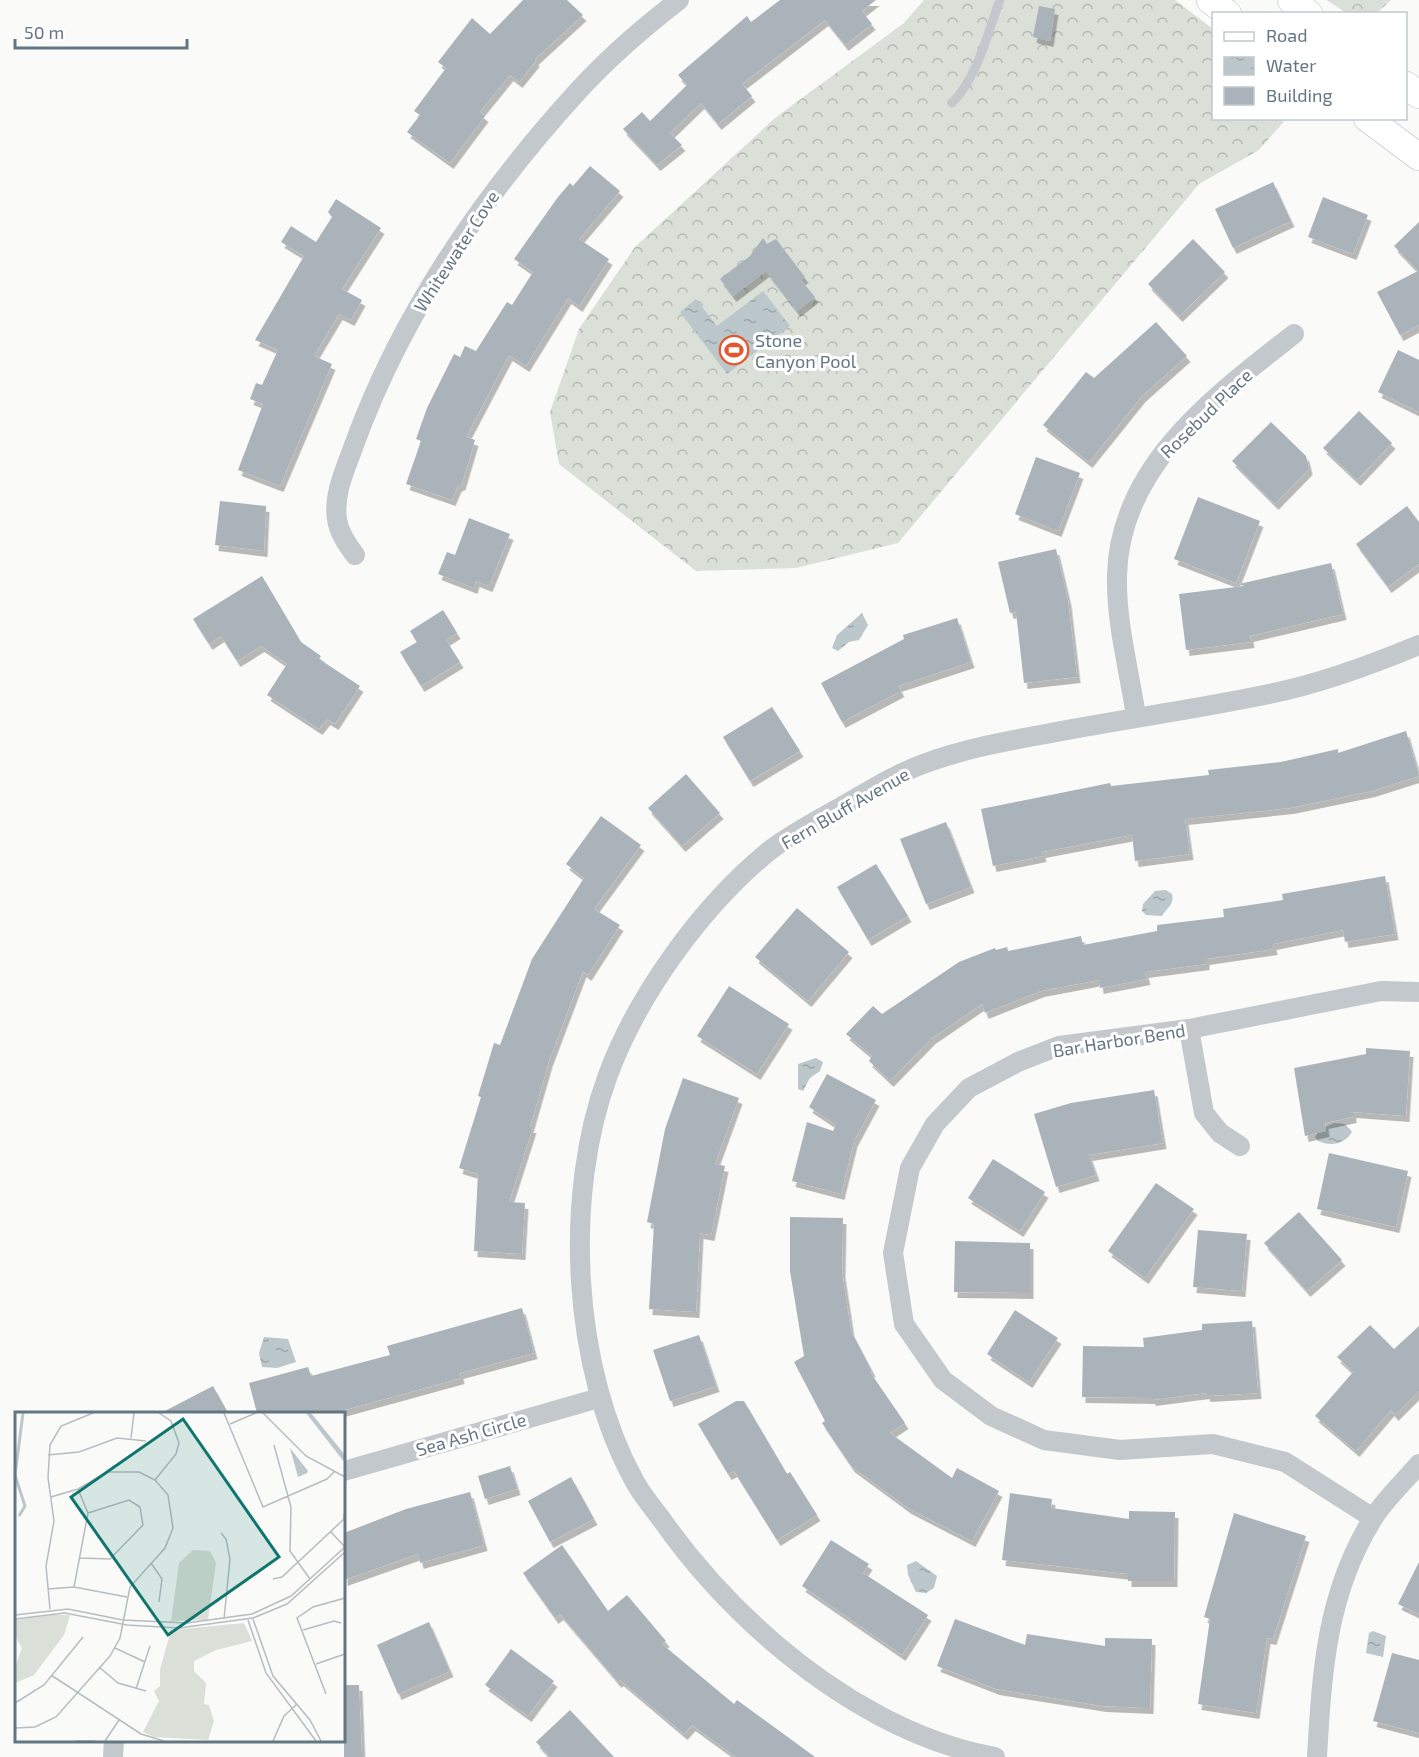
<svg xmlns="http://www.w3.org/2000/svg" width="1419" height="1757" viewBox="0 0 1419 1757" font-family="'Exo 2',sans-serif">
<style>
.forest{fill:url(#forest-crowns)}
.water{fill:url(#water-ripples)}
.building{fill:#aab3b9;filter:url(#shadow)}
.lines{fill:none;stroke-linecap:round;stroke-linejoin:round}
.secondary-casing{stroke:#b3babf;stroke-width:28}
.lane{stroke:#c3c8cc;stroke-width:9}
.street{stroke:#c3c8cc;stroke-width:20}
.secondary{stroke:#fff;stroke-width:27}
.labels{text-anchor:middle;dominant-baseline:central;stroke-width:6;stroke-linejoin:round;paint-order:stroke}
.street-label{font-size:18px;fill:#657683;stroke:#fff}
.poi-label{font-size:18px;fill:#657683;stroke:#fff;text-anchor:start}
.inset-river{fill:none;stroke:#bbc7cb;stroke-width:3}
.inset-road{fill:none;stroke:#b5bdc2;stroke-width:1.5}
.view{fill:#0f766e;fill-opacity:0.15;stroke:#0f766e;stroke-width:3}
.inset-edge{fill:none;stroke:#657683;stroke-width:3}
</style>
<defs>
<pattern id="forest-crowns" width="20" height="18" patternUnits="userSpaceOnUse" patternTransform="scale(1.5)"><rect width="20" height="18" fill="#dadfd7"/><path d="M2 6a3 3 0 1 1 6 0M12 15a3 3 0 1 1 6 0" fill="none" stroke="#b4b9b4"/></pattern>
<pattern id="water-ripples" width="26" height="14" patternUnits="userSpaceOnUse" patternTransform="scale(1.5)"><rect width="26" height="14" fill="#bbc7cb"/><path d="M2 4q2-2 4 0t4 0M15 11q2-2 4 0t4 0" fill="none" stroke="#9ca6aa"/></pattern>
<filter id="shadow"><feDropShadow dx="3.5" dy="6" stdDeviation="0" flood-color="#0004"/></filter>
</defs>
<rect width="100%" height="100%" fill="#fafaf8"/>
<g class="forest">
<polygon points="924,0 1175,0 1213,29 1214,118 1286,119 1259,150 1199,184 898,543 796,568 696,571 559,464 550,412 579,329 635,247 775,118 904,23"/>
<polygon points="1327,0 1391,0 1377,13 1346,13"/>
</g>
<g class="water">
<polygon points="763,291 790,326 727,374 680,312 696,299 717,326"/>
<polygon points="862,613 868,625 859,640 849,642 838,651 832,648 837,635"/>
<path d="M1166,890L1172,894C1175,904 1166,909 1162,916L1146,915L1142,911L1143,904L1155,891Z"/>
<polygon points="816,1058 823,1062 820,1071 810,1078 803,1091 798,1089 798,1064"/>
<path d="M1334,1123L1345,1124L1352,1132C1345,1144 1331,1147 1318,1141L1315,1137L1319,1130Z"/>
<polygon points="264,1337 288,1339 296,1362 277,1368 262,1367 259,1353"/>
<polygon points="916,1561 937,1576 934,1588 926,1593 916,1592 908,1575 907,1565"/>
<polygon points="1373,1631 1386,1636 1383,1657 1366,1653 1369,1633"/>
</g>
<g class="building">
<polygon points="523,0 567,0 583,15 535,59 536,61 519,82 510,75 480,112 485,116 450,163 407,132 420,115 414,111 446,68 438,62 472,18 490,34"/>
<polygon points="780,0 876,0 862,11 872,24 845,45 825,20 742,84 752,96 718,124 701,103 670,133 682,145 657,165 623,129 642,112 650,121 687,85 678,75 747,16 751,22"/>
<polygon points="1039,6 1055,9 1050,41 1033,37"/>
<polygon points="590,166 620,191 579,239 609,259 579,306 568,298 526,366 509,355 466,437 475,440 462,484 458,486 452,500 406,484 421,441 416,439 427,408 454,354 460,357 465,346 476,351 507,302 512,305 533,272 514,259 558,197 570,183 573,186"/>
<polygon points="1273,182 1291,221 1233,248 1215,209"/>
<polygon points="1323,197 1368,215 1353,254 1308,237"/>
<polygon points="336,199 381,228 342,289 362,300 351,320 339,314 314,356 332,364 280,486 238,470 263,404 250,399 256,383 262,385 278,350 255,340 304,256 281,242 291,226 316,242 332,217 328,212"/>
<polygon points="1419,222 1419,325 1400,335 1377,292 1418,271 1394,246"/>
<polygon points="763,238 767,244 776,239 805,277 801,280 815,297 797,311 766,271 733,296 720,279 750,256"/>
<polygon points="1193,239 1225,272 1179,316 1148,284"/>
<polygon points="1156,322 1187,356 1142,396 1089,462 1043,425 1086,372 1094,378"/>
<polygon points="1398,350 1419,360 1419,412 1378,392"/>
<polygon points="1359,411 1392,443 1357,480 1323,448"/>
<polygon points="1271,422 1306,456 1309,469 1275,504 1232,461"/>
<polygon points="1036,457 1080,473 1058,531 1015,514"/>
<polygon points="1198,497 1260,521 1236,583 1174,559"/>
<polygon points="220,501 266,506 264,551 215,545"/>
<polygon points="1407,506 1419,522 1419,564 1388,587 1356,544"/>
<polygon points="469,518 510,534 489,586 476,581 474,588 438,574 447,552 455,555"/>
<polygon points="1056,549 1068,600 1077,677 1024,683 1016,612 1010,613 998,562"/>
<polygon points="1331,563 1343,614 1250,636 1251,642 1186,650 1179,594 1244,586 1239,584"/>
<polygon points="262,576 301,642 321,656 319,659 360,686 335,724 327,719 319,729 267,695 287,664 261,646 237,661 221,636 209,644 193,619"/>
<polygon points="443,610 457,633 446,640 460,662 421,686 400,652 417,642 410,631"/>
<polygon points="957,618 971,662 898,686 901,691 842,722 821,683 904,639 903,635"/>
<polygon points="772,707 800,751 750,781 723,737"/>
<polygon points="1406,731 1419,776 1372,791 1290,808 1185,819 1190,854 1135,861 1132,835 1042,852 1043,856 993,866 981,809 1110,783 1111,786 1209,775 1208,770 1281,762 1338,749 1338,753"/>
<polygon points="686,774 720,813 682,846 648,808"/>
<polygon points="601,816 641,845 594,909 620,925 588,975 583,971 549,1061 530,1127 533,1127 509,1202 525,1203 522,1254 474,1251 478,1174 459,1168 481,1097 478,1096 494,1043 500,1045 532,959 584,878 566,864"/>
<polygon points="946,822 971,887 926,904 900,839"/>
<polygon points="876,864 908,916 868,940 837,887"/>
<polygon points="1385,876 1395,934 1345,942 1343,930 1273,944 1274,949 1206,959 1206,964 1145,972 1147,979 1100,988 1099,980 1041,991 985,1013 982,1004 932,1038 890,1081 869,1061 872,1056 846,1034 873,1006 882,1014 959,962 995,948 996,950 1007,947 1008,951 1081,936 1083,945 1157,931 1157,925 1224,917 1223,909 1283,900 1282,894"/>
<polygon points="797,908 849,952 808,1001 755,957"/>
<polygon points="729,986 789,1024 757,1074 697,1036"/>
<polygon points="1366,1048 1410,1051 1406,1116 1353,1112 1353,1117 1325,1123 1326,1131 1305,1136 1294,1068 1366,1054"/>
<polygon points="827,1074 876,1100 854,1141 841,1194 792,1181 807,1122 833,1131 836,1125 809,1107"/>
<polygon points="683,1078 739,1098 715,1164 725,1166 711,1235 700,1233 696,1312 649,1309 654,1224 647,1222 665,1129"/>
<polygon points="1154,1090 1163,1143 1089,1155 1096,1175 1056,1187 1034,1114 1071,1103"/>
<polygon points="1329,1153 1408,1171 1396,1227 1317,1209"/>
<polygon points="993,1159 1045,1192 1020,1231 968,1198"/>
<polygon points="1156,1183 1194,1209 1145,1278 1108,1251"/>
<polygon points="1299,1212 1342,1260 1307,1291 1264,1243"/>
<polygon points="790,1217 843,1218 842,1272 851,1331 872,1371 870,1372 905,1423 890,1433 952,1478 957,1468 999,1491 972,1541 908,1508 851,1466 822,1423 825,1421 794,1362 804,1356 790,1271"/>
<polygon points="1198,1230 1247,1234 1242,1291 1193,1287"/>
<polygon points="955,1241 1030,1243 1030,1293 954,1292"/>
<polygon points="522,1308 534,1353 460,1373 461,1378 334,1413 257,1413 249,1383 308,1367 311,1376 390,1355 387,1346"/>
<polygon points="1015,1310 1058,1338 1029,1382 987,1354"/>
<polygon points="1252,1321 1258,1393 1207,1396 1206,1393 1152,1400 1152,1398 1082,1397 1083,1346 1144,1347 1143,1338 1202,1330 1202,1324"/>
<polygon points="1370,1325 1394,1349 1419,1326 1419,1391 1395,1415 1391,1410 1356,1451 1315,1416 1353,1372 1337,1357"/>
<polygon points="699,1335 716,1386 670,1401 653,1350"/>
<polygon points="213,1386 228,1413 161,1413"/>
<polygon points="736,1401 744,1401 787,1474 790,1472 817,1515 777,1540 734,1471 728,1474 698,1424"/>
<polygon points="510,1466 517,1489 485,1499 478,1476"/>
<polygon points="571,1477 594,1519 550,1542 528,1501"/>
<polygon points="470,1492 484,1545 420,1563 418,1554 344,1580 344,1533 406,1509"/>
<polygon points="1010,1493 1052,1499 1051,1508 1129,1519 1129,1511 1175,1512 1174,1581 1128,1581 1128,1574 1002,1560"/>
<polygon points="1234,1513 1306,1536 1273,1639 1267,1638 1256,1713 1198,1704 1210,1619 1204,1617"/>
<polygon points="831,1540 869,1564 863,1573 928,1615 902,1655 802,1586"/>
<polygon points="562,1545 608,1611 627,1595 666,1641 662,1644 734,1704 737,1700 815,1757 736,1757 692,1725 684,1734 620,1680 618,1682 560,1614 555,1618 523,1573"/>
<polygon points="1419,1562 1419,1614 1398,1604"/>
<polygon points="955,1619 1025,1645 1027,1634 1105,1646 1105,1638 1152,1639 1150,1708 1103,1706 996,1689 937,1666"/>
<polygon points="429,1622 450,1671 398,1694 377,1645"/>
<polygon points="511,1649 554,1681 528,1716 485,1685"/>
<polygon points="1392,1653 1419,1660 1419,1733 1373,1721"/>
<polygon points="344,1685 359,1685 362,1757 344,1757"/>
<polygon points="570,1710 614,1757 550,1757 536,1742"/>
</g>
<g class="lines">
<g class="secondary-casing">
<g id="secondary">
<polyline points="1210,0 1228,14"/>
<polyline points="1291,0 1309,14"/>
<polyline points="1406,85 1419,95"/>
<polyline points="1367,118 1419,157"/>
</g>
</g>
<path class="lane" d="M952,103C978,76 987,35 1000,0"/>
<g class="street">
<path d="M355,555C347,544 339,533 337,519C333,494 346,468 354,445C402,313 484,194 578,91C608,58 644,27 679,0"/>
<path d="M1136,716C1129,670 1116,622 1117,576C1119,466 1215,396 1294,334"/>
<polyline points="1189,1029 1204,1113 1220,1133 1240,1146"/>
<polyline points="344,1471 599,1398"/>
<polyline points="1373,1518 1285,1462 1213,1444 1120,1450 1044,1440 991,1416 943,1380 904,1324 893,1253 910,1168 935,1124 969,1088 1018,1062 1059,1046 1189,1029 1381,991 1419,992"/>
<polyline points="113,1757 114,1740"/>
<path d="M995,1757C914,1743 836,1696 774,1643C730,1605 695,1567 662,1520C653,1508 642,1495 635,1482C572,1369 563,1196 608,1075C638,994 702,906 769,851C791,834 816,821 841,807C867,792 894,775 923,764C960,750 1001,742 1040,735C1116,720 1193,710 1269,694C1320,684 1371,665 1419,645"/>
<path d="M1317,1757C1322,1672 1326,1595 1372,1520C1384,1500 1404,1482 1419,1464"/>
</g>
<use href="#secondary" class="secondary"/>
</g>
<defs>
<g id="stadium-ring" transform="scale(1.5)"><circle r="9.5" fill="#fff" stroke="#e4572e" stroke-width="1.5"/><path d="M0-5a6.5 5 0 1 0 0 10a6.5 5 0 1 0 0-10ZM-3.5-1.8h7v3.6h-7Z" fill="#e4572e"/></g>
</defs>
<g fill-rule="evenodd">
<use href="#stadium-ring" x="734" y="350"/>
</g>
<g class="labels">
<g class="street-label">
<text transform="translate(456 251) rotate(-57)">Whitewater Cove</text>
<text transform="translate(1206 413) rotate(-44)">Rosebud Place</text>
<text transform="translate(845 808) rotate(-30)">Fern Bluff Avenue</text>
<text transform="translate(1119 1040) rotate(-9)">Bar Harbor Bend</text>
<text transform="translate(471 1434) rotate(-16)">Sea Ash Circle</text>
</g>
<g class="poi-label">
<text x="755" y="340">Stone<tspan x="755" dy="21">Canyon Pool</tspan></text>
</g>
</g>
<g transform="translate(15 1412)">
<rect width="330" height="330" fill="#fafaf8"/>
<path d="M178,138L195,139L201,151L193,208L156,209L164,151ZM38,203H55L49,223L19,263L0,271V255L7,236L0,224V208ZM229,211L237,229L201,238L179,249V259L191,271L189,292L194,293L199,309L193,328L139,325L128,320L144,289L139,279L145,274V258L156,218Z" fill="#dadfd7"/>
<path d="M291,1H296L330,43V51ZM275,36L293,59L292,61L283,65Z" fill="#bbc7cb"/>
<path class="inset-river" d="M4,104L10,94L0,63L8,1"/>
<path class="inset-road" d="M209,1L248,95L312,67L319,60M248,1L291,44L330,65M215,12L241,1M116,26L119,1M259,33L276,95L275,139L295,167M33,43L64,40L102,26L131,29M140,68L161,42L164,31L156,9L144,1M316,120L330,135M206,121L211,127L215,147L209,207M64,146L95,147L128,113L125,95L114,88L73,101M136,151L147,167L144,190M258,167L267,165L329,107V102M59,175L73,101L63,77M33,177L59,175L112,185M35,197L31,154L39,109L33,66L35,33L46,14L78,1M0,203L53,197L108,208L172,211L237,202L276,184L330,135M0,207L50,201L112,213L164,216L238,206L272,192L330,140M238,207L258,264L295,308L306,329M233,208L251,261L301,329M288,218L319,209L326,211M100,236L130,250M301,252L330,242M84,255L103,271L131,279M36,263L126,322L149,329M121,277L135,234M311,282L282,206L298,195L330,186M0,291L29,273L68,225M0,316L20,315L41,305L95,244L105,226L115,175L150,136L158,116L153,83L140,68L124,60H92L63,77L36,85M60,329H80M90,329L104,308M258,329L269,304L282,292"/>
<path class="view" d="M168,7L264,145L153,223L56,85Z"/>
<rect width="330" height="330" class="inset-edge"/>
</g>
<rect x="1212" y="12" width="195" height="108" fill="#ffffff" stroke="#c1c8cd" stroke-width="1.5"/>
<rect x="1224" y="32" width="30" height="9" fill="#ffffff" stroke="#c1c8cd" stroke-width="1.5"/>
<text x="1266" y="42" font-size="18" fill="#657683">Road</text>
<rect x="1224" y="57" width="30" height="18" fill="url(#water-ripples)" stroke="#c1c8cd" stroke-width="1.5"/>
<text x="1266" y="72" font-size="18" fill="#657683">Water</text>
<rect x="1224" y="87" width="30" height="18" fill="#aab3b9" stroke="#c1c8cd" stroke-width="1.5"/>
<text x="1266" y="102" font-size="18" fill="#657683">Building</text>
<path d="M15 39v9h172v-9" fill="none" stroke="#657683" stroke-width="3"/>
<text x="24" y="39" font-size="18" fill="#657683" stroke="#ffffff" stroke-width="4.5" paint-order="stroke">50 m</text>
</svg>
